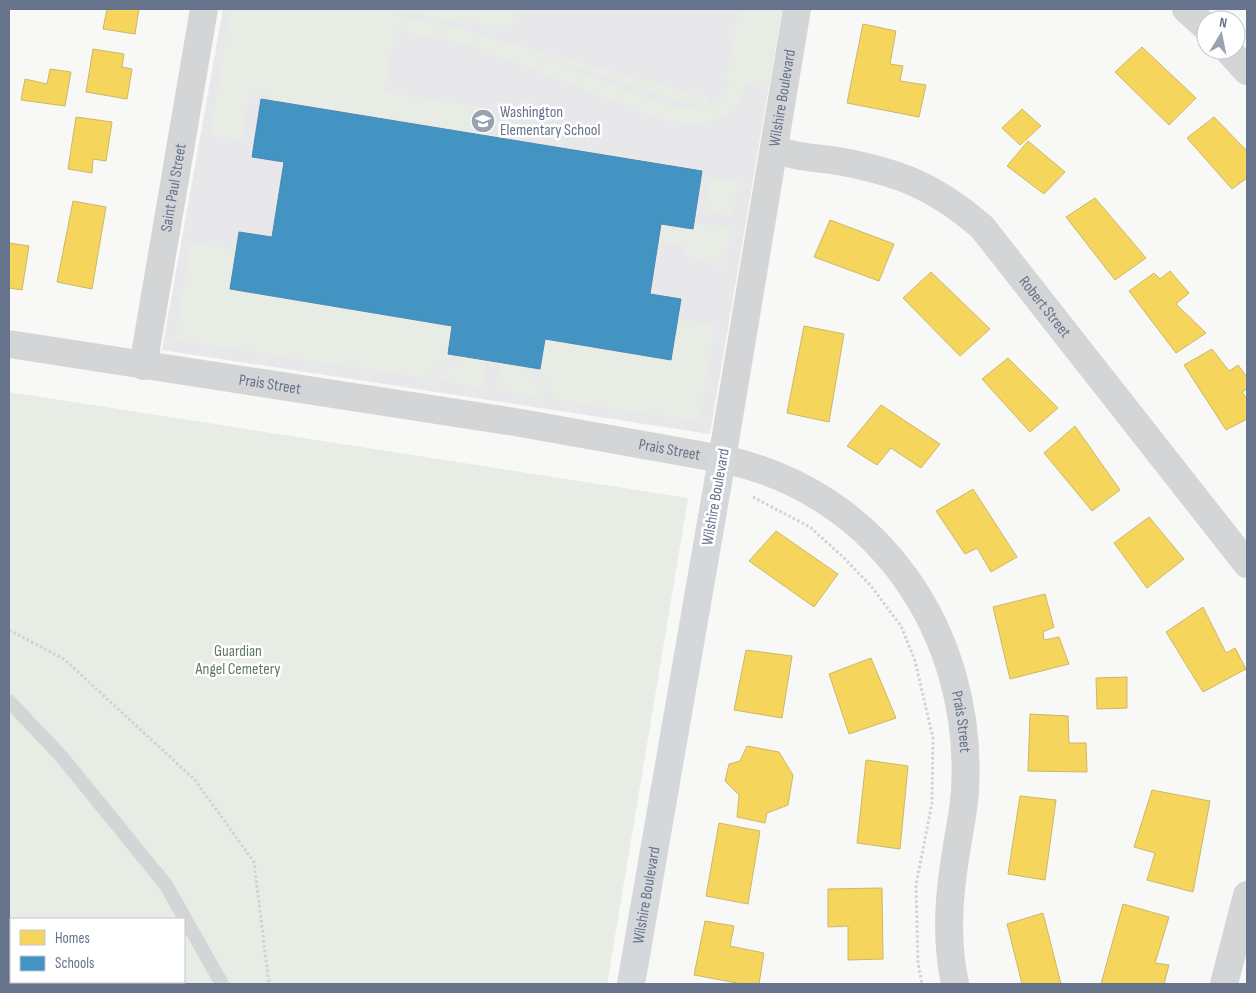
<svg xmlns="http://www.w3.org/2000/svg" width="1256" height="993" viewBox="0 0 1256 993" font-family="'Sofia Sans Condensed',sans-serif">
<style>
.built{fill:#e8e8ea}
.green{fill:#e7ece5;fill-rule:evenodd}
.homes{fill:#f6d55c;stroke:#cbb86a}
.schools{fill:#4393c3;stroke:#4e89b2}
.lines{fill:none;stroke-linecap:round;stroke-linejoin:round}
.path{stroke:#d1d2d2;stroke-width:3;stroke-dasharray:2.5 2.5;stroke-linecap:butt}
.lane{stroke:#d4d5d6;stroke-width:14}
.street{stroke:#d4d5d6;stroke-width:28}
.secondary{stroke:#d5d8db;stroke-width:28}
.labels{text-anchor:middle;dominant-baseline:central;stroke-width:5;stroke-linejoin:round;paint-order:stroke}
.street-label{font-size:16px;fill:#66738a;stroke:#fff}
.poi-label{font-size:16px;fill:#66738a;stroke:#fff;text-anchor:start}
.park-label{font-size:16px;fill:#617b61;stroke:#fff}
</style>
<rect width="100%" height="100%" fill="#f8f8f7"/>
<polygon class="built" points="223,9 782,9 710,434 162,350"/>
<g class="green">
<path d="M230,9H516L514,22C500,32 419,14 398,11L397,16L459,29L708,98L706,108C720,105 728,95 730,81L726,80L739,9H782L769,88L745,84C736,128 696,127 660,119L470,45L395,30L384,92L479,107L475,133L269,100V96L250,92L242,137L238,140L213,136L211,132ZM524,51L704,108H705H681L655,102Z"/>
<polygon points="715,178 738,182 732,216 705,210 710,182"/>
<polygon points="694,223 731,228 725,267 684,254 685,246 658,241 661,224"/>
<polygon points="191,243 236,250 230,289 452,326 448,353 452,354 425,378 175,340"/>
<polygon points="678,319 715,326 699,422 557,400 536,368 545,339 671,360"/>
<polygon points="463,356 486,360 483,388 435,380"/>
<polygon points="500,362 525,366 544,397 496,389"/>
<path d="M9,392L688,498L607,984H9ZM11,919H184V982H11Z"/>
</g>
<g class="homes">
<polygon points="107,9 139,9 135,34 103,29"/>
<polygon points="863,24 896,31 890,64 903,66 900,81 926,85 919,117 847,103"/>
<polygon points="1142,47 1196,98 1169,125 1115,72"/>
<polygon points="93,49 124,54 122,67 132,69 127,99 86,92"/>
<polygon points="50,69 71,72 65,106 21,100 25,79 47,84"/>
<polygon points="1022,109 1041,126 1020,145 1002,128"/>
<polygon points="76,117 112,122 106,161 93,159 92,173 68,169"/>
<polygon points="1214,117 1247,151 1247,178 1232,189 1187,138"/>
<polygon points="1028,141 1065,172 1044,194 1007,166"/>
<polygon points="1095,198 1146,258 1115,280 1066,217"/>
<polygon points="73,201 106,207 92,289 57,282"/>
<polygon points="830,220 894,244 879,281 814,257"/>
<polygon points="9,243 29,246 22,290 9,288"/>
<polygon points="1170,271 1189,293 1176,304 1206,333 1176,353 1129,291 1154,273 1160,279"/>
<polygon points="931,272 990,329 960,356 903,298"/>
<polygon points="804,326 844,334 829,422 787,413"/>
<polygon points="1212,349 1229,371 1238,365 1247,377 1247,389 1242,392 1247,399 1247,419 1226,430 1184,365"/>
<polygon points="1008,358 1058,408 1030,432 982,379"/>
<polygon points="881,405 940,444 921,468 891,448 877,465 847,446"/>
<polygon points="1075,426 1120,490 1092,511 1044,453"/>
<polygon points="973,489 1017,557 991,572 977,548 965,554 936,511"/>
<polygon points="1149,517 1184,559 1147,588 1114,543"/>
<polygon points="776,531 838,574 814,607 749,561"/>
<polygon points="1045,594 1054,627 1043,632 1044,640 1059,637 1069,664 1010,679 993,607"/>
<polygon points="1203,607 1226,653 1235,648 1246,669 1203,692 1166,632"/>
<polygon points="746,650 792,656 782,718 734,710"/>
<polygon points="871,658 896,718 849,734 829,674"/>
<polygon points="1127,677 1127,708 1097,709 1096,678"/>
<polygon points="1030,714 1068,716 1069,743 1086,743 1087,772 1028,771"/>
<polygon points="747,746 779,752 793,775 788,805 767,813 765,823 737,817 739,795 725,781 729,764 740,761"/>
<polygon points="866,760 908,766 900,849 857,843"/>
<polygon points="1152,790 1210,801 1193,892 1147,880 1155,853 1134,847"/>
<polygon points="1020,796 1056,800 1045,880 1008,874"/>
<polygon points="719,823 760,831 748,904 706,896"/>
<polygon points="882,888 883,959 848,960 848,926 828,927 828,889"/>
<polygon points="1123,904 1169,917 1155,963 1169,965 1164,984 1101,984"/>
<polygon points="1043,913 1061,984 1022,984 1007,924"/>
<polygon points="705,921 734,926 730,946 764,953 759,984 742,984 694,975"/>
</g>
<polygon class="schools" points="261,99 702,171 693,229 661,224 650,294 681,299 671,360 545,339 540,369 448,354 452,326 230,289 239,232 272,237 284,162 252,157"/>
<g class="lines">
<g class="path">
<polyline points="753,497 810,527 843,557 871,586 901,626 915,661 933,738 932,803 916,885 918,963 922,984"/>
<polyline points="9,630 64,659 195,780 254,862 269,984"/>
</g>
<polyline class="lane" points="9,701 61,756 166,885 222,984"/>
<g class="street">
<polyline points="1186,9 1206,27"/>
<polyline points="1228,50 1247,71"/>
<path id="s1" d="M774,148C792,157 818,158 838,161C898,172 935,186 982,227L1247,564"/>
<path id="s2" d="M9,344L515,422L722,459C878,491 974,633 965,790C964,808 960,827 957,846C949,893 945,937 955,984"/>
<path id="s3" d="M143,366L204,9"/>
<path id="s4" d="M722,459L797,9"/>
<polyline points="1224,984 1247,895"/>
</g>
<path class="secondary" id="s5" d="M631,984L722,459"/>
</g>
<defs>
<g id="school-disc" transform="scale(1.25)"><circle r="9.5" fill="#99a2b0" stroke="#fff"/><path d="M0-5L7-2L0 1L-7-2ZM-4 1L0 2.5L4 1V4Q0 6-4 4Z" fill="#fff"/></g>
</defs>
<g fill-rule="evenodd">
<use href="#school-disc" x="483" y="121"/>
</g>
<g class="labels">
<g class="street-label">
<text stroke="none"><textPath href="#s4" startOffset="366">Wilshire Boulevard</textPath></text>
<text stroke="none"><textPath href="#s3" startOffset="181">Saint Paul Street</textPath></text>
<text stroke="none"><textPath href="#s1" startOffset="328">Robert Street</textPath></text>
<text stroke="none"><textPath href="#s2" startOffset="264">Prais Street</textPath></text>
<text stroke="none"><textPath href="#s2" startOffset="669">Prais Street</textPath></text>
<text transform="translate(716 497) rotate(-80)">Wilshire Boulevard</text>
<text stroke="none"><textPath href="#s2" startOffset="1102">Prais Street</textPath></text>
<text stroke="none"><textPath href="#s5" startOffset="90">Wilshire Boulevard</textPath></text>
</g>
<g class="poi-label">
<text x="500" y="112">Washington<tspan x="500" dy="18">Elementary School</tspan></text>
</g>
<g class="park-label">
<text x="238" y="651">Guardian<tspan x="238" dy="18">Angel Cemetery</tspan></text>
</g>
</g>
<rect width="1256" height="993" fill="none" stroke="#66738a" stroke-width="20"/>
<rect x="10" y="918" width="175" height="65" fill="#ffffff" stroke="#c2c7d0"/>
<rect x="20" y="930" width="25" height="15" fill="#f6d55c" stroke="#c2c7d0"/>
<text x="55" y="943" font-size="15" fill="#66738a">Homes</text>
<rect x="20" y="956" width="25" height="15" fill="#4393c3" stroke="#c2c7d0"/>
<text x="55" y="968" font-size="15" fill="#66738a">Schools</text>
<g transform="translate(1221 35) rotate(10)"><circle r="24" fill="#ffffff" stroke="#c2c7d0"/>
<path d="M0-4L9 19L0 12L-9 19Z" fill="#99a2b0"/>
<text y="-8" font-size="14" font-weight="bold" text-anchor="middle" fill="#66738a">N</text>
</g>
</svg>
